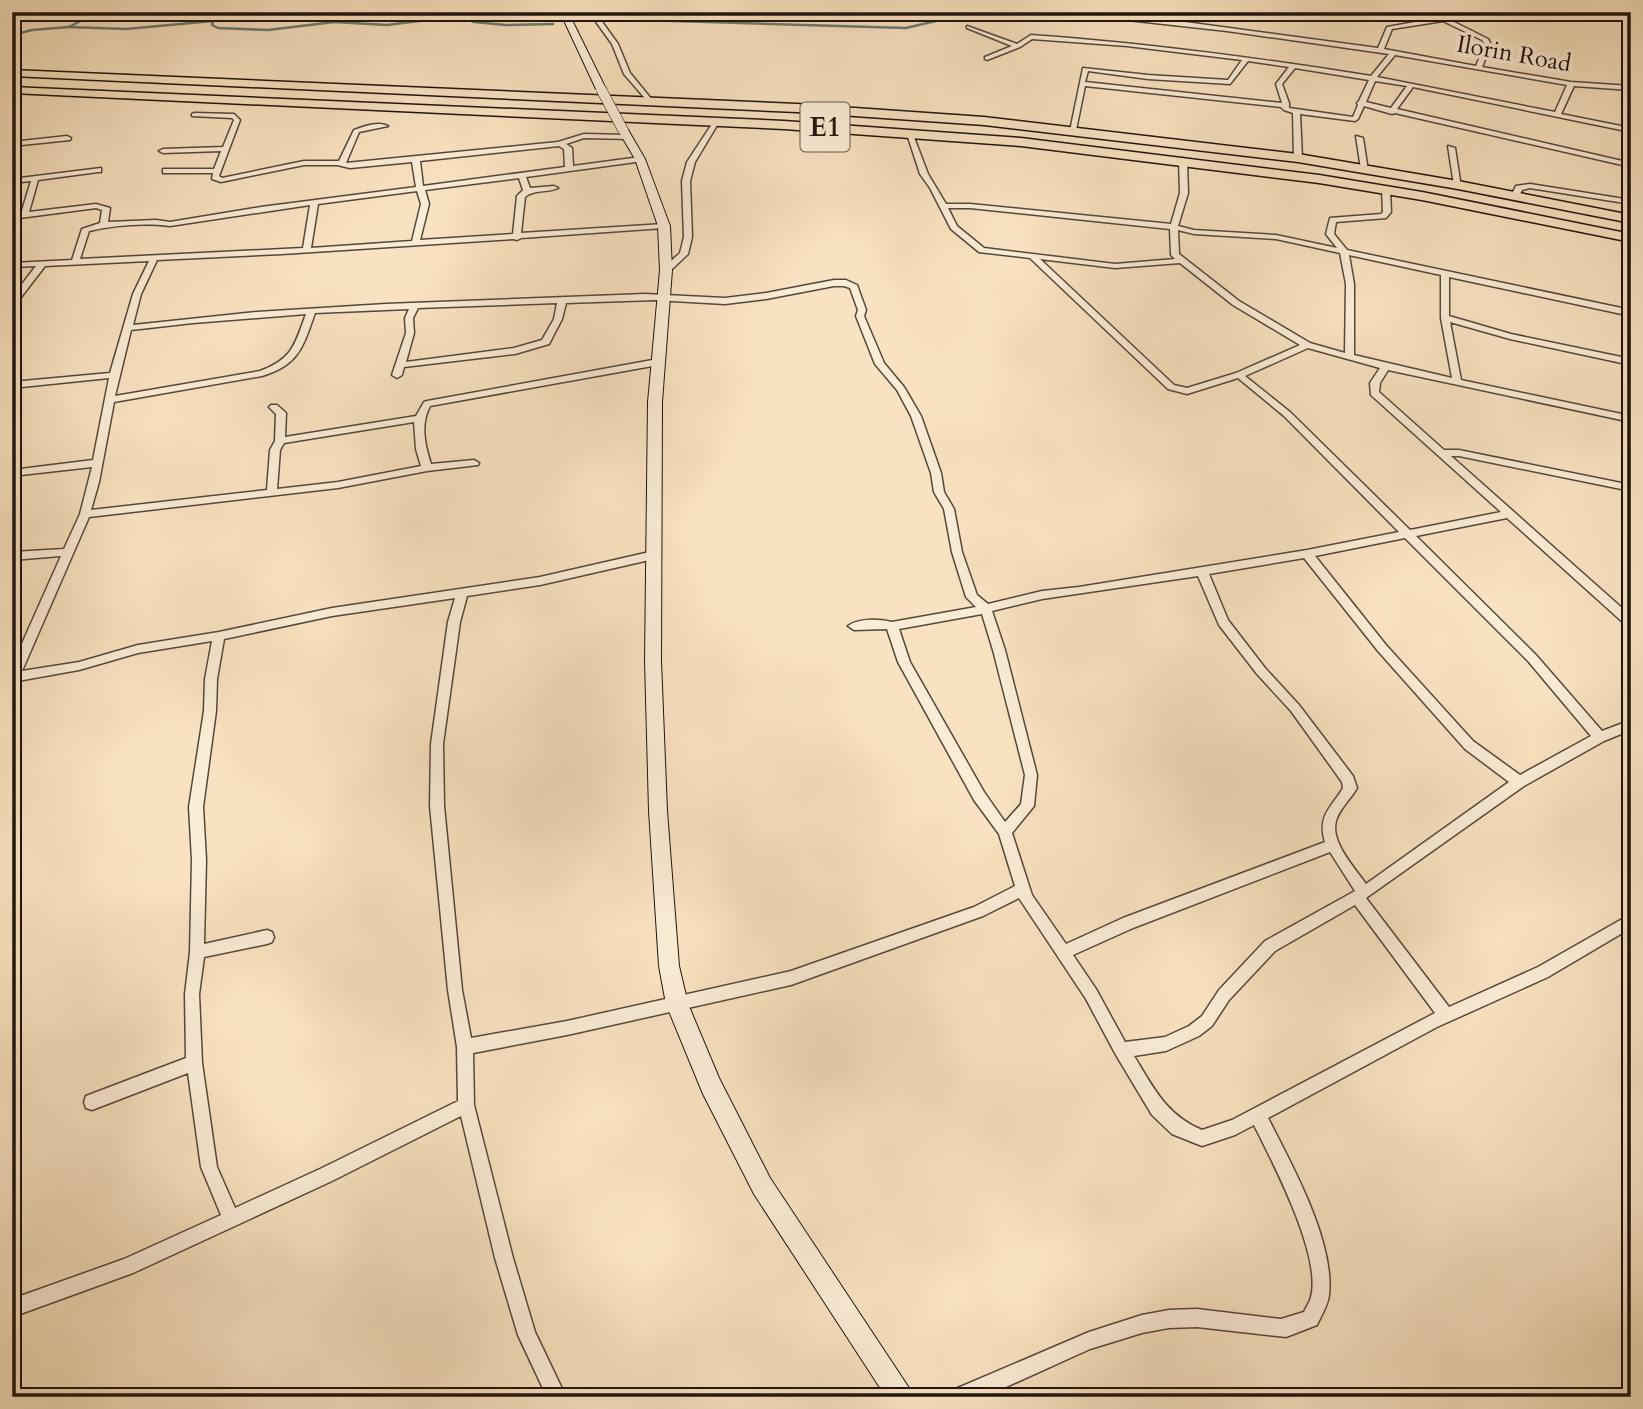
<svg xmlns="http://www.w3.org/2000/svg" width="1643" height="1409" viewBox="0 0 1643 1409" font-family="Cardo,serif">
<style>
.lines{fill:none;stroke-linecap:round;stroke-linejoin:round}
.stream{stroke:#6b7a6f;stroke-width:2.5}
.minor-casing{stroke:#55483a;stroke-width:3}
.secondary-casing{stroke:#1e140d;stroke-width:2}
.motorway-casing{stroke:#1e140d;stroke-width:3}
.minor{fill:#fbecd7;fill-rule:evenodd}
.secondary{fill:#fbecd7;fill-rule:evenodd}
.motorway{fill:#f9e2c1;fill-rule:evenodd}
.secondary-bridge-casing{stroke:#1e140d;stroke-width:11;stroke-linecap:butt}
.secondary-bridge{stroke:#fbecd7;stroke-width:10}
.labels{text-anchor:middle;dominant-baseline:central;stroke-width:7;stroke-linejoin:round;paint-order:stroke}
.far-street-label{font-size:24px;fill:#1e140d;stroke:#fbecd7}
.shield{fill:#fbecd7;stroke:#60554a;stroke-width:2}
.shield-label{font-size:28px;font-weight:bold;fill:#1e140d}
</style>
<rect width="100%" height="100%" fill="#f9e2c1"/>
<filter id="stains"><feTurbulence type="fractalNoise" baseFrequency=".00286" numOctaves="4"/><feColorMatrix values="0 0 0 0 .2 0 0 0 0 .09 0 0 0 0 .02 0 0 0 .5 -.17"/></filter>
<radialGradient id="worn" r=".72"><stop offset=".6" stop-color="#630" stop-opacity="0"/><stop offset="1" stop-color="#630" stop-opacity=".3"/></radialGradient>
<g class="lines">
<g class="stream">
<polyline points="607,19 906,28 974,12"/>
<polyline points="69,27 126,29 213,21 212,25 218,28 268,30 334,22 387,25 459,16 474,22 506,25 553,24"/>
<polyline points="12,35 32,30 69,27 98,12"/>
</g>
<g class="minor-casing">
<g id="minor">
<polygon points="589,12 595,12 618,44 630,73 653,101 653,103 649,103 624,74 612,44"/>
<polygon points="864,12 871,12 873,15 868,16"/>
<polygon points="899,12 905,12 906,13 903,15"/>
<path d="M1055,12H1084L1185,22L1378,48L1387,27L1472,12H1487L1450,20L1488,39L1491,45L1482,67L1571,82L1631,86V90L1574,86L1561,114L1631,128V132L1413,87L1397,109L1631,163V167L1395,113L1392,114L1364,106L1358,119L1355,121L1300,114L1302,158L1298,160L1294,158L1293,113L1284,110L1281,107L1085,86L1076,130L1070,131L1083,68L1148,75L1228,80L1242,60L1127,46L1032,39L1020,47L987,60L985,59V57L1012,46L967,28V26L1017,44L1031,35C1145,43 1258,58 1371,76L1389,54L1227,31ZM1443,21L1482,40L1485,45L1476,66L1384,49L1392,29ZM1395,55L1567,85L1555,112L1377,77ZM1248,61L1289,67L1276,84L1282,103L1085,82L1088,71L1148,79L1230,84ZM1295,68L1369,80L1359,101L1357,103L1358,105L1353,117L1289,108V103L1282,84ZM1375,81L1407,86L1391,108L1366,102Z"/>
<polygon points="1607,12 1616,12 1631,18 1631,22"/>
<path d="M194,113L234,114L240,120L219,176L222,178L304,161H339L354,130C365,126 378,121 388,126L359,132L346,163L558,142L584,134L627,135H630V139L584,138L566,144L572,148L573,166L640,157L644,159L643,161L526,177L530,188L554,186L558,188C548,193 534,189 525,197L521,233L664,224L668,226L664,228L521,238L517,240L513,239L282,254L157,260L141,294L133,325L257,312L386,304L645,294L725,298L766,293L834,280H846L857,285L866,310L864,316L884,363L904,387L921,416L941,473L944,492L954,509L962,552L977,595L988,604L1042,591L1079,587L1307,550L1399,532L1284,416L1238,378L1187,394L1168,389L1030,258L979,252L951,229L930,188L920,174L906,131L912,132L928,174L946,204H970L1171,224L1180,193L1179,160L1183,158L1187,160L1188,193L1178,226L1194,230L1276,235L1337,248L1326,234L1330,218L1381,214L1383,212L1382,190L1386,188L1390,190L1391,212L1386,218L1336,222L1334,234L1347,250L1631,310V316L1449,277V316L1511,334L1631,359V365L1510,339L1450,322L1461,380L1631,416V422L1388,370L1380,383L1379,392L1444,450H1459L1631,485V491L1459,456H1451L1631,616V627L1627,626L1507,518L1416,536L1536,655L1602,731L1631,720V730L1604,741L1524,786L1366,898L1449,1007L1538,967L1631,914V928L1548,977L1437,1027L1268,1118C1292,1165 1335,1242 1329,1295C1328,1305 1321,1316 1317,1325L1286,1337L1197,1327L1169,1328L1142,1333L1090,1349L984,1397H951L953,1390L1089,1332L1142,1315L1169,1310L1197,1309L1281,1319L1304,1312C1306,1307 1310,1302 1311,1297C1322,1256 1273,1163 1254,1125L1235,1135L1202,1146L1172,1134L1152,1115L1116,1055L1086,999L1019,898L983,916L791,985L567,1035L473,1053L474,1105L513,1258L535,1332L566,1397H547L518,1335L495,1258L461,1116L332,1181L133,1273L12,1317V1299L124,1259L221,1215L201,1167L188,1073L92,1110L86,1108L84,1102L86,1096L186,1058L185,994L190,952L192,860L189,807L204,711L205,679L212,641L138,653L79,670L12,682V666L61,556L12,560V552L64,549L80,514L92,467L12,476V470L93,460L109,378L12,388V382L110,373L133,294L149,261L45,266L15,305L12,306V297L36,266L12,267V263L72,260L82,229L100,223L102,210L96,208L12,219V215L21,214L31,181L12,183V179L101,168V172H98L38,180L29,212L96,204L110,208L108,222L156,220L170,222L261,207L416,187L412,162L350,168L337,165H304L221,182L212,179L213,173H163V169H214L221,151L163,153L159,151L163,149L223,147L234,120L232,118L192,116V114ZM559,146L564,149L565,167L423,186L420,161ZM519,178L523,190L517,196L513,234L420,240L429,204L425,190ZM417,191L421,204L412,241L311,248L318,204ZM310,205L303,248L80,259L89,231C115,225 144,223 170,226ZM948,208H970L1170,229L1171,255L1175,259L1115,264L984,248L957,226ZM1178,230L1194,234L1276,239L1340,253L1346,284L1345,353L1310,343L1239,301L1179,254ZM1349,255L1441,275V318L1452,378L1354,355V284ZM1040,259L1115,268L1180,263L1233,305L1300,345L1236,373L1187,388L1174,385ZM834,286H844L850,288L858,310L856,316L875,364L897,390L911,416L931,473L934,492L944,509L952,552L966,597L976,607L892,622C879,619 858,618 848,626L854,630L887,629L898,662L974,800L999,834L1015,886L974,907L791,971L567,1021L471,1038L462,990L444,806L443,744L460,622L467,596L540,585L658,558L659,555L658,552L654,551L540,577L332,608L219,632L138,645L79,662L22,671L89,517L338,488L427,471L478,465L479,463L474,460L431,464C425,445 420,425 430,406L658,365L663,362L658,359L427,401L424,402L416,416L285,437L286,413L277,405H271L269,407L276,414L275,441L270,450L267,490L91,510L99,482L114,402L262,376C299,365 303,347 315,313L409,309L405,318L406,333L392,375L397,378L402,375L404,367L515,354L549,344L562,319L566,303L655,300L725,304L766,299ZM557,303L554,319L542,340L514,348L406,362L414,333L413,318L418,308ZM306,314C295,344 293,359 260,371L115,396L131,330L193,323ZM1308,348L1380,368L1370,383L1371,395L1501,512L1410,530L1290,412L1245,376ZM414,422L416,449L421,466L338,482L277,489L280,450L284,443ZM1405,538L1528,661L1591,736L1520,775L1473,741L1386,645L1315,556ZM1304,558L1378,651L1465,749L1509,782L1366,884C1355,868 1330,842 1336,821C1339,809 1351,799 1357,788L1353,776L1299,705L1265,668L1228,620L1209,574ZM1198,576L1219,625L1257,674L1291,711L1342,782L1343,788C1331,808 1317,816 1325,842L1123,918L1066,944L1032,895L1012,833L1034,806L1037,775L1005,650L992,611L1042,599ZM455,598L448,622L431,744L430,806L448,990L457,1047L458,1101L320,1169L235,1208L217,1167L202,1063L199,994L204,957L267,944L272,942L274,937L272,932L267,930L204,944L206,860L203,807L216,711L217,679L224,639L332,616ZM982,614L993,650L1025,775L1021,804L1005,822L984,792L910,662L899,629ZM1330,852L1355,891L1265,941L1219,990L1202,1016L1189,1026L1165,1037L1125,1042L1096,989L1073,955L1133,928ZM1355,905L1435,1013L1232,1120L1202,1130C1166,1115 1153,1087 1134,1056L1166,1051L1199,1036L1212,1026L1229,1000L1275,951Z"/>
<polygon points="714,121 719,122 695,162 690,181 692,237 688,254 669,272 663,272 663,268 680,253 684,237 682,181 687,162"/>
<polygon points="67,136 71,138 70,140 12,146 12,142"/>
<polygon points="1356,136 1363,138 1368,171 1361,169"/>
<polygon points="1448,146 1455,148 1461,187 1454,185"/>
<polygon points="1530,184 1631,200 1631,204 1530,188 1522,190 1518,198 1512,198 1511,196 1516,186"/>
</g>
</g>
<g class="secondary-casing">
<g id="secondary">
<polygon points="560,12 568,12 606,89 604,91 596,89"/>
<polygon points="619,128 627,128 645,159 670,226 672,270 662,402 661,661 667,811 679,966 688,1004 719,1078 770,1178 915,1397 886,1397 754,1194 703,1094 666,1004 659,966 649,811 645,661 648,402 660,270 658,226 635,159 618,130"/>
</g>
</g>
<g class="motorway-casing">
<g id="motorway">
<polygon points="12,70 797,104 984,117 1298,154 1458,181 1631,215 1631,223 1458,189 1298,162 984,125 797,112 12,76"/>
<polygon points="12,87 784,121 1021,138 1319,175 1422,192 1631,234 1631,242 1422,200 1319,183 1021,146 784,129 12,93"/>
</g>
</g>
<use href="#minor" class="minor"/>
<use href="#secondary" class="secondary"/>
<use href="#motorway" class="motorway"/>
<g class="secondary-bridge-casing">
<polyline id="secondary-bridge" points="601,89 623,130"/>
</g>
<use href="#secondary-bridge" class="secondary-bridge"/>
</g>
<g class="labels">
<g class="far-street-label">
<text transform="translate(1514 54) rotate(10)">Ilorin Road</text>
</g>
<rect class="shield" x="800.5" y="102.5" width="49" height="49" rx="5"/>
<g class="shield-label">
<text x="825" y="127">E1</text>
</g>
</g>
<rect width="1643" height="1409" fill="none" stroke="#f9e2c1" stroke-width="42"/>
<rect x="14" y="14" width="1615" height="1381" fill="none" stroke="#1e140d" stroke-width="3.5"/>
<rect x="21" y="21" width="1601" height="1367" fill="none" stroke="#1e140d" stroke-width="2"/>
<rect width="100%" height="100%" filter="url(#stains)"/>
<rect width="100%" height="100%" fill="url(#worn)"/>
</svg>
